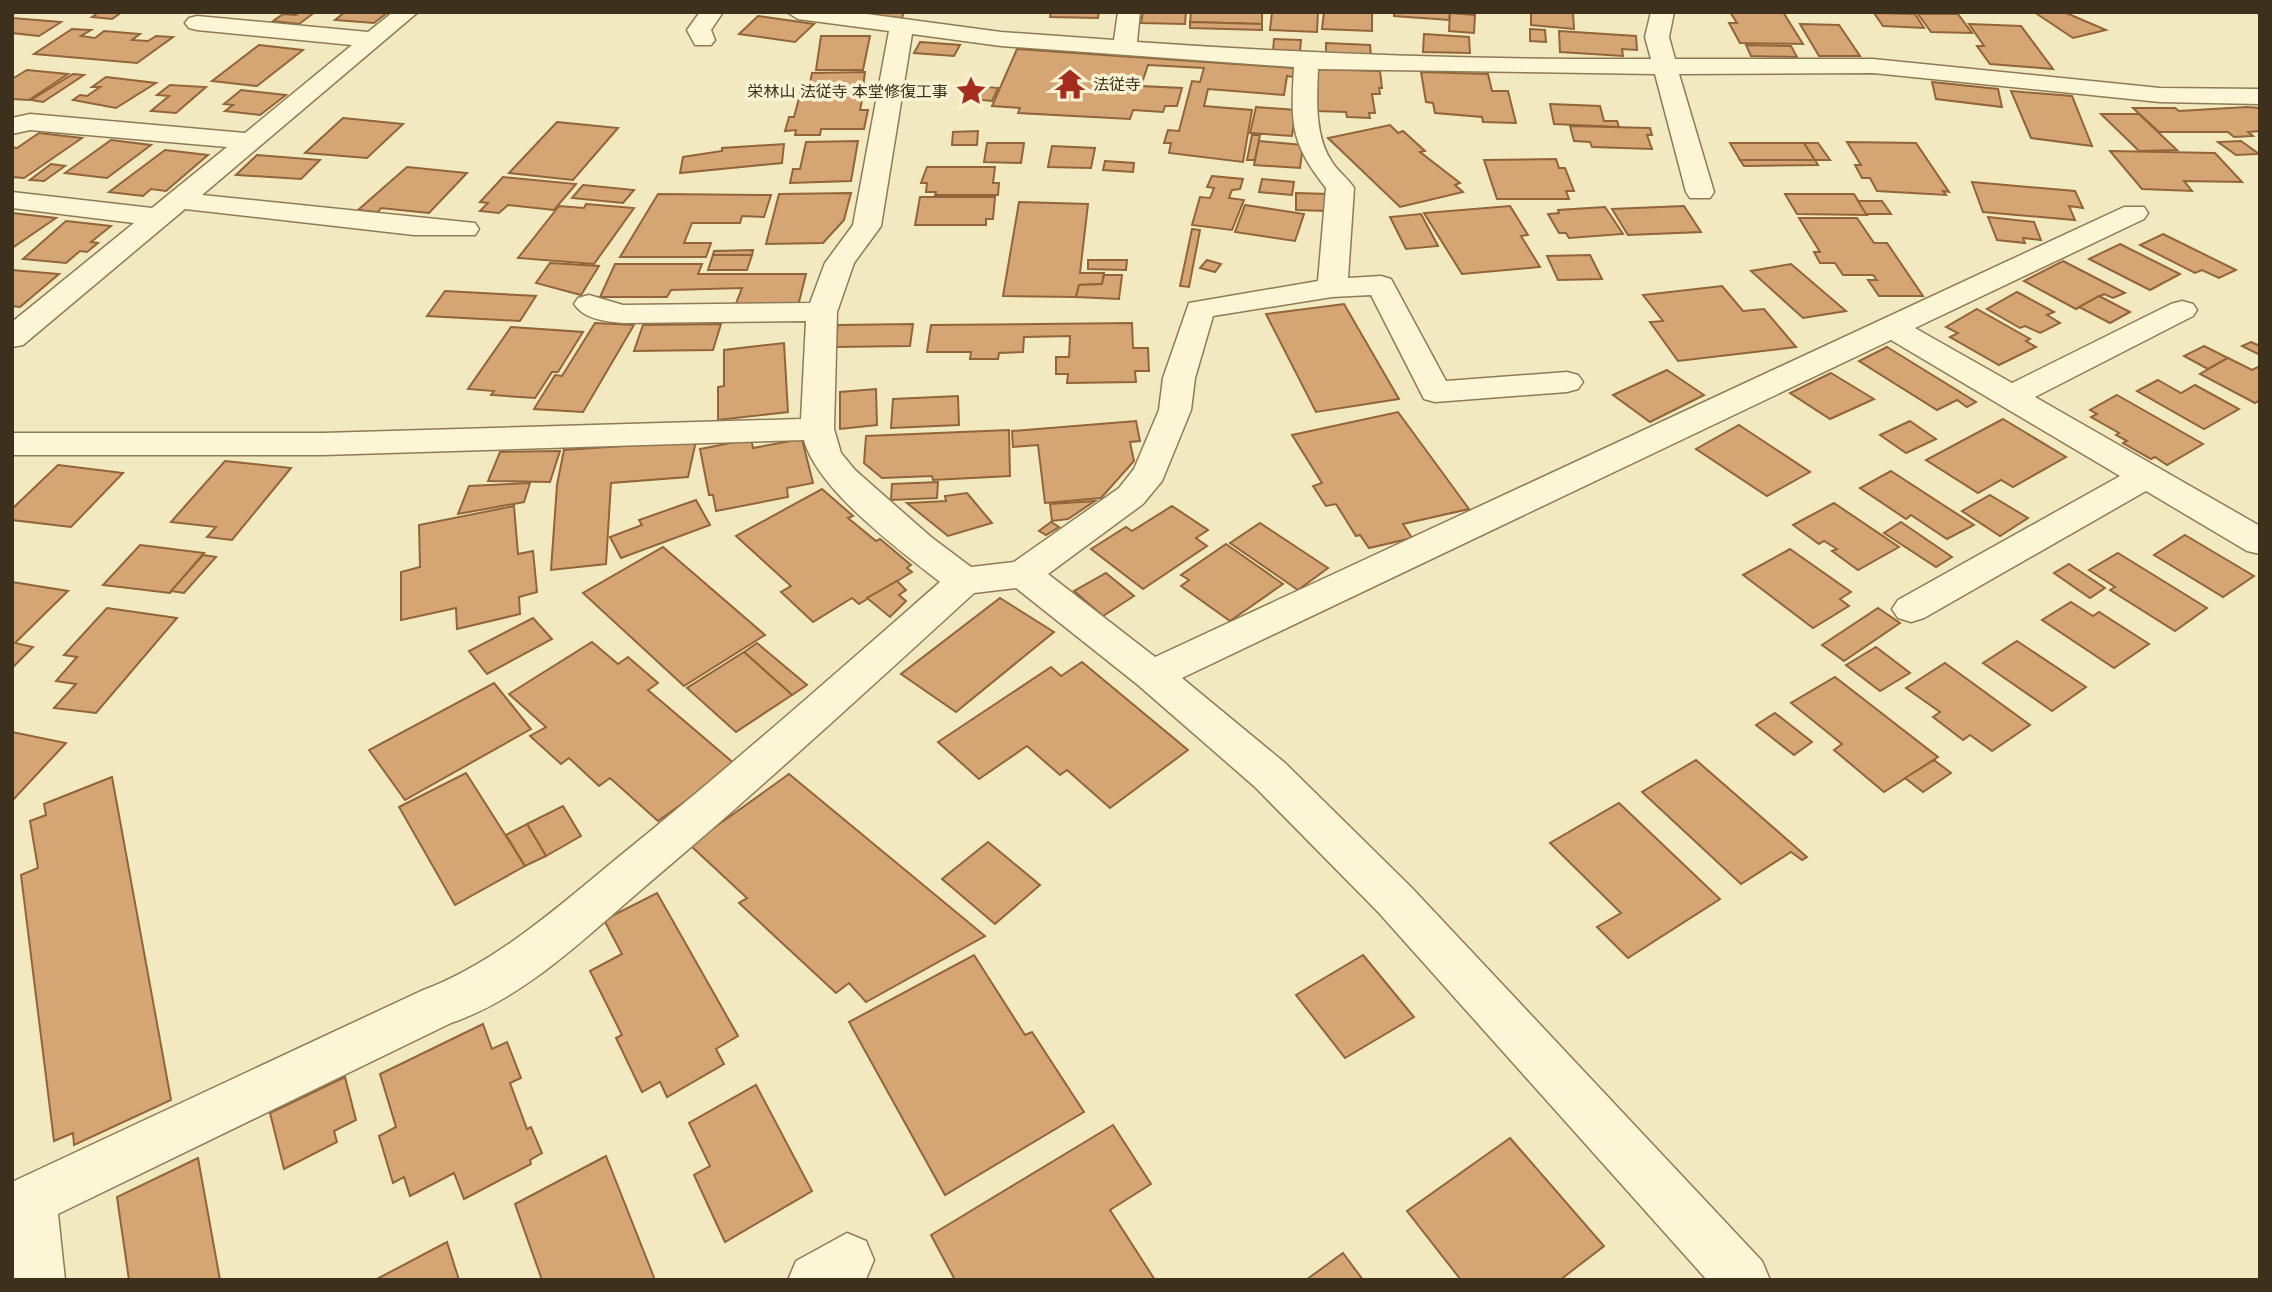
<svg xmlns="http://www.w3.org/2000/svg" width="2272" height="1292" viewBox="0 0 2272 1292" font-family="Lora,'Noto Sans JP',serif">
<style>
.building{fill:#d5a673;stroke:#916539;stroke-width:2}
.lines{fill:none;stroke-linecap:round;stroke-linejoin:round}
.minor-casing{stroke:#8f7a56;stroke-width:3}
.minor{fill:#fcf5d6;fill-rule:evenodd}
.labels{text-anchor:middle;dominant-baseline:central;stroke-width:7;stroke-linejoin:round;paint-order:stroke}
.far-poi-label{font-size:16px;fill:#3d301c;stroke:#f9f2d2;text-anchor:start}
</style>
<rect width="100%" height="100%" fill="#f3e9c1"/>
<g class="building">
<polygon points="99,12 122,12 112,19 92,17"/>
<polygon points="300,12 315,12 299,24 273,21 283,14 296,15"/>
<polygon points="345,12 388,12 374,23 335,20"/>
<polygon points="875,12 904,12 902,18 873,17"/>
<polygon points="1051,12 1099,12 1098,18 1050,17"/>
<polygon points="1143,12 1186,12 1185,24 1141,23"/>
<polygon points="1191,12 1262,12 1262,24 1190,22"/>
<polygon points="1272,12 1318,12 1317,32 1270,30"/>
<polygon points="1324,12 1372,12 1372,31 1322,29"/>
<polygon points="1394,12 1450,12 1449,20 1394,16"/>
<polygon points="1531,12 1573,12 1574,29 1531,25"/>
<polygon points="1730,12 1783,12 1803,44 1740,43 1729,23 1737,23"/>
<polygon points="2034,12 2064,12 2106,30 2073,38"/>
<polygon points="1450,13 1475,15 1474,33 1449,31"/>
<polygon points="1874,13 1915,14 1924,28 1883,26"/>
<polygon points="1918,14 1958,14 1972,33 1931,32"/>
<polygon points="758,16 814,24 795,42 739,34"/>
<polygon points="12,18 61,22 39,36 12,33"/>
<polygon points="1190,22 1262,24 1262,30 1190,28"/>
<polygon points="1800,24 1839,25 1860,56 1819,56"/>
<polygon points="1969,24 2021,26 2053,69 1990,64 1977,46 1984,46"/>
<polygon points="72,29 91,30 81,36 95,38 104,31 140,34 132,40 148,41 156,36 173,37 137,63 34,54"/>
<polygon points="1530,29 1545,30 1546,42 1530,41"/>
<polygon points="1559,31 1636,36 1637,50 1622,49 1623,56 1560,52"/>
<polygon points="1424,34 1469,37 1470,53 1423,52"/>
<polygon points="821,36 870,36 863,70 816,70"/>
<polygon points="1274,39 1301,40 1300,52 1273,51"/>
<polygon points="920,42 960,45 954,56 914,53"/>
<polygon points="1326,43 1370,45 1371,56 1326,53"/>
<polygon points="259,45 303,50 257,86 212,81"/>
<polygon points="1746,45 1791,46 1797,57 1751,56"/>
<polygon points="1017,49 1294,68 1293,77 1287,76 1284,95 1208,89 1204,106 1252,110 1243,162 1169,153 1171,143 1164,143 1168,130 1179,131 1192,81 1200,82 1204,68 1148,65 1141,86 1182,88 1177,106 1165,106 1163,112 1133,110 1130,119 1018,113 1020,108 992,106"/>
<polygon points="1315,69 1380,71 1382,88 1379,88 1380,94 1372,94 1375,113 1369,113 1370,118 1347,117 1346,112 1317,111"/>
<polygon points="27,70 68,74 29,100 12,99 12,79"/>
<polygon points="865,72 863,87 809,88 812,73"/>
<polygon points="1421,72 1488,74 1492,91 1508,91 1516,123 1483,122 1482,117 1435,113 1433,103 1426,102"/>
<polygon points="73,74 84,75 43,102 31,100"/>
<polygon points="106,77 156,83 116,108 73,100 80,95 87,96 100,87 92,87"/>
<polygon points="1932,82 1998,89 2002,107 1936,99"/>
<polygon points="170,85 206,87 176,113 151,111 169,96 157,95"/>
<polygon points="976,86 998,88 992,101 970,99"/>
<polygon points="241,90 286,95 260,115 225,111 233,105 224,104"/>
<polygon points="859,90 857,99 862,100 860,110 868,110 864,129 821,129 820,135 795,135 796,130 785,131 789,117 794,117 801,91"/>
<polygon points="2011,91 2072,96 2092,146 2031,138"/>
<polygon points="1550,104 1600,106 1604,121 1617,121 1619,127 1554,124"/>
<polygon points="1256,107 1296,110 1292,136 1250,133"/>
<polygon points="2247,107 2260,108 2260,131 2248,132 2253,136 2234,137 2228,132 2159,132 2133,108 2175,108 2179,111"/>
<polygon points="2101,114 2139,114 2177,150 2139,151"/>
<polygon points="343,118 403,124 367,158 305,153"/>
<polygon points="557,122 618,128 573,180 509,173"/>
<polygon points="1390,125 1398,133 1403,131 1425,151 1420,152 1460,183 1455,185 1463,192 1400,207 1328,138"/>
<polygon points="1570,126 1650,128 1652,135 1647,135 1652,149 1592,147 1590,142 1574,141"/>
<polygon points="978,131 977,145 952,145 953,132"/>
<polygon points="39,133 82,138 24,178 12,177 12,147 17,148"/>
<polygon points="1252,135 1260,135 1255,160 1247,160"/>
<polygon points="111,140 151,145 107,178 65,173"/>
<polygon points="858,141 851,181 790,183 793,169 800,169 806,142"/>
<polygon points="1259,141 1303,145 1300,168 1254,165"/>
<polygon points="2241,141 2259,154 2236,155 2218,142"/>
<polygon points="1847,142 1916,143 1949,192 1943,191 1946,195 1877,191 1870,178 1862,178 1855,165 1861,165"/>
<polygon points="987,143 1024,143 1021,163 984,162"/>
<polygon points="1730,143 1804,143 1815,160 1740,160"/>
<polygon points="1804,143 1818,143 1830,160 1815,160"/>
<polygon points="784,144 782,163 680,173 683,157 722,151 722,148"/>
<polygon points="1052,146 1095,148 1091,168 1048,167"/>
<polygon points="165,150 208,155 166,191 151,189 143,196 109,192"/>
<polygon points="2110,151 2215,153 2242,182 2184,181 2192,191 2142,189"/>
<polygon points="257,155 320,160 301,179 236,175"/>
<polygon points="1556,159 1559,168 1565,168 1574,191 1566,191 1569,199 1497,199 1484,160"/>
<polygon points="1740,160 1815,160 1818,165 1744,166"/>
<polygon points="1105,161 1134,163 1133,172 1103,170"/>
<polygon points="51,164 65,166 44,181 30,180"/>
<polygon points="407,167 467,173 429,213 381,208 378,212 358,210"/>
<polygon points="927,167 995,167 993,183 999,183 998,195 935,195 936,192 926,192 927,183 921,183"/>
<polygon points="1212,176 1243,179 1240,189 1232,190 1229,198 1244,200 1232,230 1192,225 1200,197 1210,198 1214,188 1207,187"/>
<polygon points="503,177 576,184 554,210 508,205 499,213 480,211 488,203 480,202"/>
<polygon points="1262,179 1294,182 1292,195 1259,192"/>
<polygon points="1972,182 2075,191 2083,208 2069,206 2075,220 1983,212"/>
<polygon points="583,185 634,190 623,203 572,198"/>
<polygon points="851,193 844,220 823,243 766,244 779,194"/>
<polygon points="1296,193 1328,194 1328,211 1296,210"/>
<polygon points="658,194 771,195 764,217 742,216 740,223 692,223 684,243 711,243 706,257 620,257"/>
<polygon points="1785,194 1854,194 1867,215 1797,214"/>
<polygon points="920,197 995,197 993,219 986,219 986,225 915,225"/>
<polygon points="1858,201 1882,201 1891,214 1866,214"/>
<polygon points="1019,202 1088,204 1080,273 1104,273 1102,284 1079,285 1076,297 1003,296"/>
<polygon points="586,204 634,208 594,264 518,258 559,206 584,208"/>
<polygon points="1245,205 1304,214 1295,241 1235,232"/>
<polygon points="1510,206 1528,235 1521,236 1540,267 1462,274 1424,213"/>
<polygon points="1684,206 1701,232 1628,235 1612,209"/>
<polygon points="1605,207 1623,234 1569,238 1566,233 1559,233 1548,214 1559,213 1558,210"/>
<polygon points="12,213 56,218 12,248"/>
<polygon points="1421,214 1438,246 1406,249 1390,217"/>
<polygon points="1988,217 2034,222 2041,240 2023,238 2025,243 1997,240"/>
<polygon points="1799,218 1857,218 1874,243 1887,243 1923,296 1879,296 1868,280 1877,280 1873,275 1843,275 1835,263 1820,263 1814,252 1820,252"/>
<polygon points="66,221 111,226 91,242 98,243 87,252 80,251 66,263 23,259"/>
<polygon points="1192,229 1200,230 1189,287 1180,286"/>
<polygon points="2163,234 2236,270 2219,278 2202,270 2195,273 2140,245"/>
<polygon points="2120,244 2180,274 2150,290 2089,259"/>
<polygon points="753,250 752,255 713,255 714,251"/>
<polygon points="713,255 752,255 747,270 708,270"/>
<polygon points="1590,255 1602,279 1558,280 1547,256"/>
<polygon points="1088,260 1127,260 1126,270 1088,269"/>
<polygon points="1207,260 1221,264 1215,272 1200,268"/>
<polygon points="2063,261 2125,293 2113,298 2104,294 2076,309 2024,281"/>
<polygon points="550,263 599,266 581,295 536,283"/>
<polygon points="615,264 702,264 698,274 806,274 798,306 735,306 742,288 671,290 667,297 600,297"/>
<polygon points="1791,264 1846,311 1803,318 1751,271"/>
<polygon points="12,270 59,274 20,307 12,306"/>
<polygon points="1104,275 1122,275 1119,299 1076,297 1079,285 1102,284"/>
<polygon points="1722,286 1743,311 1764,309 1796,347 1678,361 1650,322 1663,321 1643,295"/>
<polygon points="445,291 536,296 520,321 427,316"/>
<polygon points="2017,292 2054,312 2047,315 2060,323 2040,333 2025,326 2020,328 1987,309"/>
<polygon points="2099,296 2130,312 2110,323 2079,307"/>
<polygon points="1344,304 1399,399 1316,412 1266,314"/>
<polygon points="1977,309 2030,339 2026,341 2036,347 1999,365 1950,337 1958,333 1946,327"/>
<polygon points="595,323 634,325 583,412 534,409 555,375 562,376"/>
<polygon points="1132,323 1133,348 1148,348 1149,371 1135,371 1136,382 1067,383 1068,374 1056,374 1056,357 1069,357 1070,336 1024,337 1023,352 999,353 998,359 970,359 971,352 927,352 931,325"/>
<polygon points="721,324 713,350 634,351 643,325"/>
<polygon points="913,324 910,346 834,347 838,325"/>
<polygon points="511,327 583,332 558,372 552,372 535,398 491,395 494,391 468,389"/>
<polygon points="2251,342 2260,346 2260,355 2242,346"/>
<polygon points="784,343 788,412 718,420 718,387 724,386 724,350"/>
<polygon points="2204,346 2228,358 2208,369 2184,356"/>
<polygon points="1887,347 1976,402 1967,407 1957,400 1937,410 1859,361"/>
<polygon points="2228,358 2252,370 2260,366 2260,400 2255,403 2200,374"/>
<polygon points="1667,370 1704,395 1650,422 1613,395"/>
<polygon points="1831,373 1874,399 1830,419 1790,393"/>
<polygon points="2158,380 2181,393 2195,385 2239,409 2204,429 2137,391"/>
<polygon points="876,389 877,425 840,429 840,392"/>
<polygon points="2117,395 2203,444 2167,465 2155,457 2151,459 2123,443 2127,441 2116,435 2119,433 2091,417 2097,414 2090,410"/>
<polygon points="958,396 959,425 891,428 893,399"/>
<polygon points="1398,412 1469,509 1403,524 1412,538 1369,548 1360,535 1356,536 1336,504 1326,506 1313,486 1322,483 1292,435"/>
<polygon points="2003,419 2066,457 2013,487 2001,480 1978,493 1926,460"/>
<polygon points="1136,421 1140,441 1130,442 1134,461 1101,498 1045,503 1038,445 1013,447 1012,431"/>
<polygon points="1910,421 1936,439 1906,453 1880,435"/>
<polygon points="1739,425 1810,472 1767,496 1696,449"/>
<polygon points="1009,430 1010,476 933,480 932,476 882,478 864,463 866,436"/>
<polygon points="751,439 753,448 802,439 813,483 787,488 788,497 716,511 713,495 709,495 700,449"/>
<polygon points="696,441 688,477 611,483 606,564 551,570 557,485 564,450"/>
<polygon points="560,451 550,482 488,481 500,452"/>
<polygon points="225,461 291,468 232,540 207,537 216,527 171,522"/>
<polygon points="58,465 123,473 71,527 12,520 12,509"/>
<polygon points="1891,471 1974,525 1947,539 1911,515 1906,519 1860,488"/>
<polygon points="938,482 937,498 891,500 892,484"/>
<polygon points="530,483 524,502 458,514 469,486"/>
<polygon points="822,489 853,516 848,518 876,541 880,539 911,565 907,568 912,572 859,604 852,598 813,622 781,592 791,586 736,536"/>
<polygon points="967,493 992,523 948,536 907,503 946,501 945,496"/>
<polygon points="1990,495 2028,518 2000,536 1962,511"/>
<polygon points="696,500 710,525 621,558 610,537 642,525 639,520"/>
<polygon points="1095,501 1068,519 1052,521 1050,504"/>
<polygon points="1834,503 1899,547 1858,570 1832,551 1837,549 1824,541 1819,544 1793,525"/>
<polygon points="514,506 518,554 533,551 537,592 519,597 520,614 457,629 456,608 401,620 401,572 420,567 419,525"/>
<polygon points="1172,506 1208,530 1196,538 1207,546 1143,589 1091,549 1126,527 1132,531"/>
<polygon points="1051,522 1059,527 1046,535 1039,531"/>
<polygon points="1901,522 1952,557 1936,567 1884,533"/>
<polygon points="1260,523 1328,568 1298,590 1230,543"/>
<polygon points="2185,535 2254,576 2223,597 2154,555"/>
<polygon points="1226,544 1283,584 1230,621 1181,586 1189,580 1181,575"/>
<polygon points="140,545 204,553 170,593 103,585"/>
<polygon points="663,547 765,635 684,686 583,593"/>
<polygon points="1790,549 1851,592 1840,599 1849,606 1813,628 1743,575"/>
<polygon points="2118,553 2207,608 2175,631 2110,590 2115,587 2089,570"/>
<polygon points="203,555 216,557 184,593 171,591"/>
<polygon points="2069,564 2105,588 2090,598 2054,573"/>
<polygon points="1106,573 1134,596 1103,616 1074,591"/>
<polygon points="897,581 906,590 899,595 906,601 890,617 867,598"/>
<polygon points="12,582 68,591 15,643 33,647 12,668"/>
<polygon points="1000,598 1054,632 956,712 901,674"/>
<polygon points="2071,602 2093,616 2099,612 2149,644 2114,668 2042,620"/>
<polygon points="107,608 177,618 96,713 54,708 76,684 56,681 77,657 64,655"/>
<polygon points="1878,608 1900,623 1844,661 1822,645"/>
<polygon points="533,618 552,639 487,674 469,651"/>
<polygon points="2017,641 2086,687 2052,711 1983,663"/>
<polygon points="592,642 618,664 628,657 658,683 648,690 736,765 658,821 610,778 599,786 569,758 561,764 530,736 546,727 509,694"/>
<polygon points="757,643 807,685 792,695 744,652"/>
<polygon points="1876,647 1910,673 1880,691 1846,665"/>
<polygon points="744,652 792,695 736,732 687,688"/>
<polygon points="1082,662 1188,750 1110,808 1067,770 1060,775 1027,746 979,779 938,742 1051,667 1061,676"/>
<polygon points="1945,663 2030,725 1992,751 1970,735 1963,740 1933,717 1940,712 1906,688"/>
<polygon points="1835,677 1938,757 1884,792 1834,750 1842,744 1791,703"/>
<polygon points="494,683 531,729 405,800 369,750"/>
<polygon points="1775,713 1812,742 1794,755 1756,725"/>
<polygon points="12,732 66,743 12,801"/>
<polygon points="1696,760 1807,857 1802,860 1791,852 1741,884 1642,792"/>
<polygon points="1934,760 1951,773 1923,792 1905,778"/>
<polygon points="466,773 525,866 455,905 399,807"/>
<polygon points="789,774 985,936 866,1002 849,983 836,993 739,903 747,898 690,845"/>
<polygon points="112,777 171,1100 74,1145 73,1133 54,1141 21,875 38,868 30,821 46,815 44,804"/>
<polygon points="1619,803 1720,899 1628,958 1597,927 1621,913 1550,843"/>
<polygon points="563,806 581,836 546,856 527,824"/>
<polygon points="527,824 546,856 525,866 506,835"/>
<polygon points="988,842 1040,885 995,924 942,879"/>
<polygon points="657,893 738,1036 716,1049 724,1064 667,1097 660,1082 642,1092 616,1038 622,1035 590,971 622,954 604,920"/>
<polygon points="974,955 1025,1035 1032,1032 1084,1112 945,1195 849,1022"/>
<polygon points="1363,955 1414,1017 1345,1058 1296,995"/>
<polygon points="483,1024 492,1049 507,1042 521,1078 510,1083 527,1129 531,1127 542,1153 530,1160 531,1164 464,1199 454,1173 410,1196 404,1177 393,1183 379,1136 396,1127 380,1074"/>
<polygon points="345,1077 356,1120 334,1131 337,1142 284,1169 270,1113"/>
<polygon points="756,1085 812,1191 725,1242 694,1175 710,1166 689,1123"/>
<polygon points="1113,1125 1151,1184 1110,1210 1155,1280 955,1280 931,1235"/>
<polygon points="1510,1138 1604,1246 1560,1280 1461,1280 1407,1211"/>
<polygon points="606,1156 655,1280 542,1280 515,1204"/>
<polygon points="198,1158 220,1280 129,1280 117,1197"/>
<polygon points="447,1242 459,1280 375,1280"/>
<polygon points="1343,1253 1363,1280 1306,1280"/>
</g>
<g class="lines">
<g class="minor-casing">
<g id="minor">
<polygon points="393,12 418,12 202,195 475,223 479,229 475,235 414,235 185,209 23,345 12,347 12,322 134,223 12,208 12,192 152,208 227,147 30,130 12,134 12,118 30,114 245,133 352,45 197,30 189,28 185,23 189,18 197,16 368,32"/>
<polygon points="700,12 723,12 711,30 715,40 711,45 695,45 687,30"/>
<path d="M787,12H852L1001,32L1114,40L1118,12H1140L1137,42C1309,54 1479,60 1651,59L1645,37L1651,12H1674L1669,37L1675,59H1873L2160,88L2260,89V104L2160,102L1873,73L1679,74L1714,192L1710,198H1690L1686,192L1655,74L1318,69C1317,98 1314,136 1332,162C1338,172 1348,178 1354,188L1348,278L1381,276L1391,279L1446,381L1567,372L1578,375L1583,382L1578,389L1567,392L1435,402L1424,399L1371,295L1332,297L1213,316L1195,378L1191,410L1162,481L1143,504L1048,574L1155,657L2124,207H2144L2148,213L2144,219L1915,328L2012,383L2171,304L2182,301L2193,304L2197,310L2193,316L2035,397L2260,526V554L2247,551L2146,491L1924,618L1911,622L1898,618L1892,609L1898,600L2120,476L1891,340L1182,678L1285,763L1411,887L1762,1261L1770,1280H1707L1379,913L1255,787L1138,685L1016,588L974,593C867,691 760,789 649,883C589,934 527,997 451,1023L58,1214L65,1280H12V1182L421,991C499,962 562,903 626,851C733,764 836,673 940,582C899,550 817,489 804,440L323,455H12V433H323L801,419L806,321L623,323C605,321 585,320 574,304L578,298L589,295L623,305L810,303L825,263L853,225L889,31L798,19ZM912,34L1001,46L1294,67C1291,125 1290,142 1326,188L1318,281L1189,303L1163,378L1159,410L1134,469L1119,488L1014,562L971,567L931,537L855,470L841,453L834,429L837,312L854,263L881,226Z"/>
<polygon points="847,1233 866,1241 874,1260 866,1279 788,1280 796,1261"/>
</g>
</g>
<use href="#minor" class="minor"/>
</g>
<defs>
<g id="temple-bare" transform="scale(2.415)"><path d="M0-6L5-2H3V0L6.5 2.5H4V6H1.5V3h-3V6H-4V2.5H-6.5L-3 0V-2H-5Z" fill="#a52c1f" stroke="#f9f2d2" stroke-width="2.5" paint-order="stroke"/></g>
<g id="sight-bare" transform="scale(2.415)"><path d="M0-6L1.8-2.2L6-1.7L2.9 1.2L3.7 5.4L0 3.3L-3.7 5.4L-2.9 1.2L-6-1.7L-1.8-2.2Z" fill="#a52c1f" stroke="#f9f2d2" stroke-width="2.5" paint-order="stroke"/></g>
</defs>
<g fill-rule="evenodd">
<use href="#temple-bare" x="1070" y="84"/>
<use href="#sight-bare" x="971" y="91"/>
</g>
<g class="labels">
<g class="far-poi-label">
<text x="1093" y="84">法従寺</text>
<text x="948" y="91" text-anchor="end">栄林山 法従寺 本堂修復工事</text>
</g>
</g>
<rect width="2272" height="1292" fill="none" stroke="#3d301c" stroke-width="28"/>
</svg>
